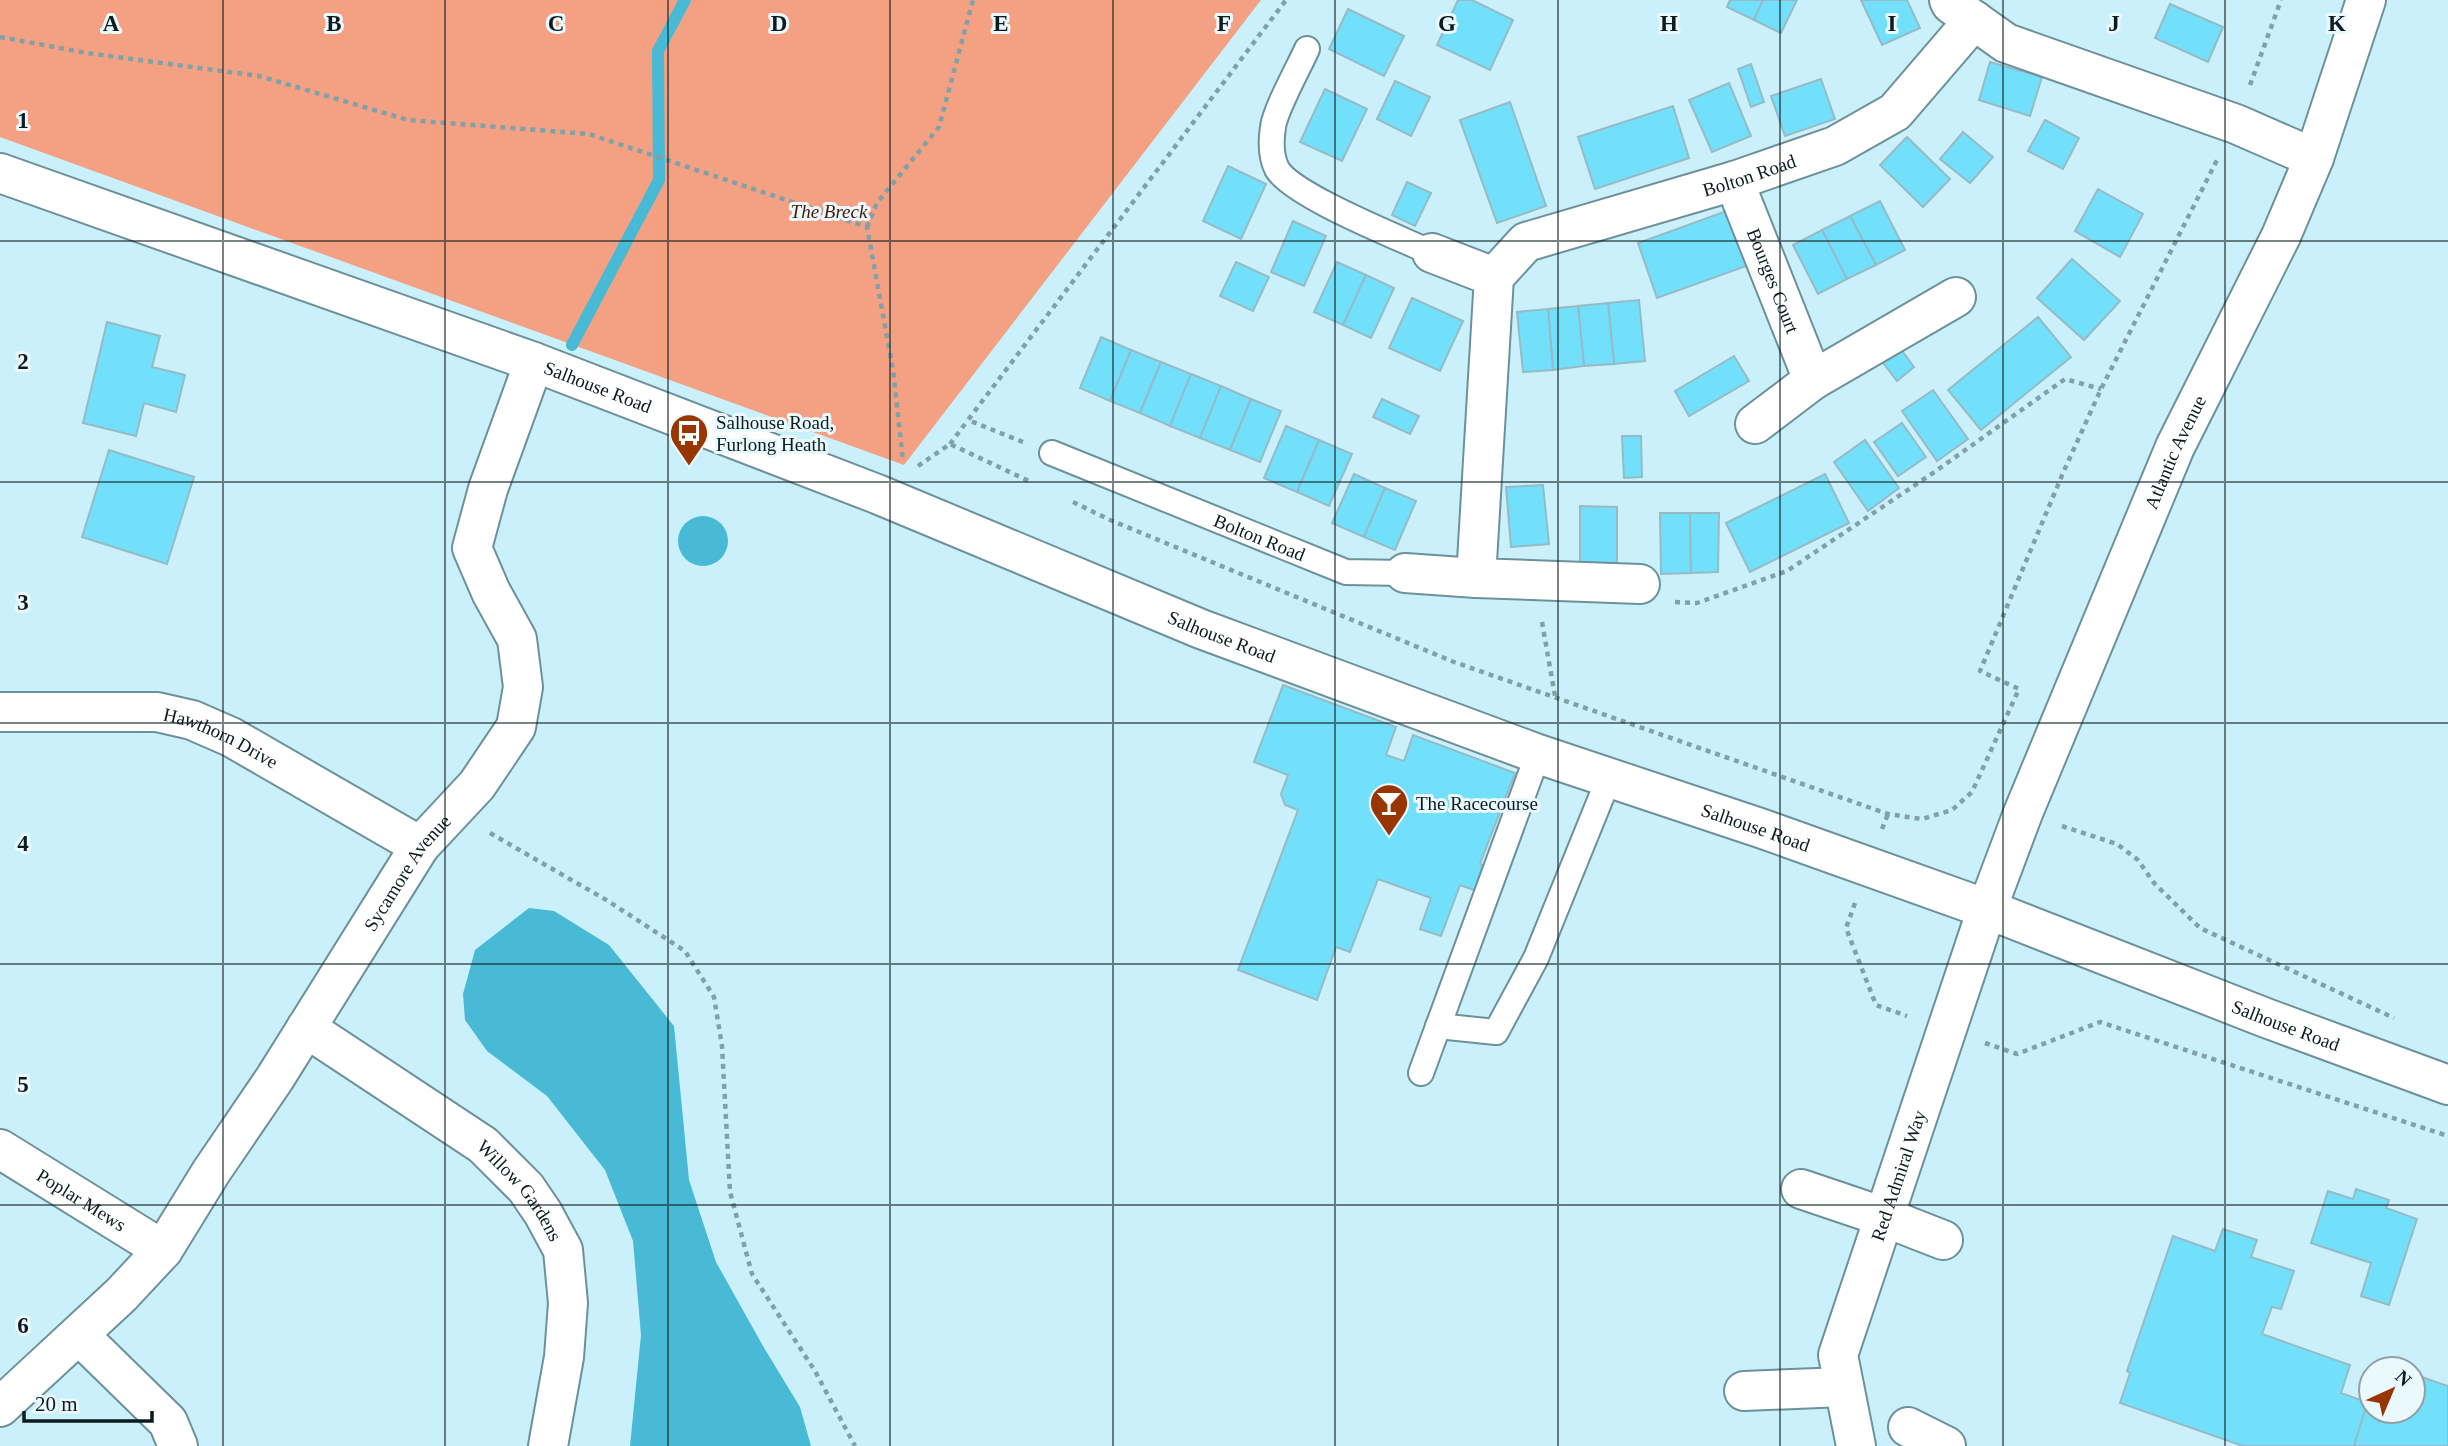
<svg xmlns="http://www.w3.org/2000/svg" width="2448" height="1446" viewBox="0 0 2448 1446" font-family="Georgia,serif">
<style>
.forest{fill:#f3a182}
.water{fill:#49bad5}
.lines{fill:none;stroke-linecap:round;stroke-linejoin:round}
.stream{stroke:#49bad5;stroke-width:12}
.building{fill:#72e0fb;stroke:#96bbc5;stroke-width:2}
.service-casing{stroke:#6d919b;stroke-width:28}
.minor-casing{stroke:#6d919b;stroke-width:42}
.tertiary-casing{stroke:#6d919b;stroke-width:42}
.path{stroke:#82a0a7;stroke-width:4.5;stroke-dasharray:5 5;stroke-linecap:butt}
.service{stroke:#fff;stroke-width:24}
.minor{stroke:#fff;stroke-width:38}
.tertiary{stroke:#fff;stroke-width:38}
.grid{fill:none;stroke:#0c1b1e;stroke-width:2;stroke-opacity:0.55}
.labels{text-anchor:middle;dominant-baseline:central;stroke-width:6;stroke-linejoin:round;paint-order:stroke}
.street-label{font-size:19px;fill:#0c1b1e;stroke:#eaf9fe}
.park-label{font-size:19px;font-style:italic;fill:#4b1903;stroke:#eaf9fe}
.poi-label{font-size:19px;fill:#0c1b1e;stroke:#eaf9fe;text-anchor:start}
.grid-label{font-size:23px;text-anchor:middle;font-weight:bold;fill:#0c1b1e;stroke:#eaf9fe;stroke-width:6;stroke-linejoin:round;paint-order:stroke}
</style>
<rect width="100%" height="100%" fill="#caf1fb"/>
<polygon class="forest" points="0,0 1261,0 904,465 0,137"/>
<g class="water">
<circle cx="703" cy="541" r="25"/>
<polygon points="529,908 554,911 609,945 674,1026 689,1180 716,1262 763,1346 800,1407 811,1446 630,1446 641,1335 633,1241 605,1170 547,1096 487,1051 465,1020 463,994 475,950"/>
</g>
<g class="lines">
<polyline class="stream" points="572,345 659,180 658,51 685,0"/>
</g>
<g class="building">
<polygon points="1458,0 1472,0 1513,20 1490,70 1437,45"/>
<polygon points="1730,0 1763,0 1754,20 1727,7"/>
<polygon points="1763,0 1797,0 1781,33 1754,20"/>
<polygon points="1861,0 1907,0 1920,28 1882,45"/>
<polygon points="2170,4 2223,27 2208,62 2155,38"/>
<polygon points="1348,9 1404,36 1384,76 1329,49"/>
<polygon points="1990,62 2042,77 2030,116 1979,100"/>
<polygon points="1751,64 1764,102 1751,107 1738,69"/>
<polygon points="1821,79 1835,119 1785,136 1771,96"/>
<polygon points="1395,81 1430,97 1411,136 1377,119"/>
<polygon points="1729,83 1751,136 1712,152 1689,100"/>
<polygon points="1325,89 1367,109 1342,161 1300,142"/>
<polygon points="1510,102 1546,206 1497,223 1460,120"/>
<polygon points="1673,106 1689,158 1595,189 1578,137"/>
<polygon points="2045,120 2079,138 2063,169 2028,151"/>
<polygon points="1963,132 1993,157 1970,183 1940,159"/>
<polygon points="1907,137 1950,179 1923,207 1880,165"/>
<polygon points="1228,166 1266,184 1241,239 1203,221"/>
<polygon points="1407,182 1431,193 1415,226 1392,215"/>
<polygon points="2098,189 2143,214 2120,257 2075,231"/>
<polygon points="1880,201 1905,250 1876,265 1850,216"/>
<polygon points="1732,209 1752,264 1657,298 1638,243"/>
<polygon points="1850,216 1876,265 1847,279 1822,230"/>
<polygon points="1293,221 1326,236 1304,286 1271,272"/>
<polygon points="1822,230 1847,279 1818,294 1793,245"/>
<polygon points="2072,259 2120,301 2084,340 2037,298"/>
<polygon points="1236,262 1269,277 1253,311 1220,296"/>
<polygon points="1337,262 1366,275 1343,325 1314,312"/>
<polygon points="1366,275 1394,288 1371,338 1343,325"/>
<polygon points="1412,298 1463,321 1440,371 1389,348"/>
<polygon points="1639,300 1645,361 1614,364 1608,303"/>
<polygon points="1608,303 1614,364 1584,366 1578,306"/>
<polygon points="1578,306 1584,366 1553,370 1548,309"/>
<polygon points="1548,309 1553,370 1523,372 1517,312"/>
<polygon points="2038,317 2071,357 1981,430 1948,390"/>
<polygon points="107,322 160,336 152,367 185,375 176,412 144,403 136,436 83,423"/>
<polygon points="1101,337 1131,350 1110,401 1080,388"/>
<polygon points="1895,341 1914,367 1897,381 1877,355"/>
<polygon points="1131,350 1161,362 1140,413 1110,401"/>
<polygon points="1734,356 1749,381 1689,416 1675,391"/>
<polygon points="1161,362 1191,374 1170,426 1140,413"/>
<polygon points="1191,374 1221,386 1200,438 1170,426"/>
<polygon points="1221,386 1251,399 1230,450 1200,438"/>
<polygon points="1933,390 1968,439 1937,461 1902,411"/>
<polygon points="1251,399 1281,411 1260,462 1230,450"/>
<polygon points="1382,399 1419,416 1410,434 1373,417"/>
<polygon points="1902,423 1926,457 1898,476 1874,442"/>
<polygon points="1286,426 1319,440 1297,492 1264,478"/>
<polygon points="1622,436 1641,436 1642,477 1624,478"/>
<polygon points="1319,440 1352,454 1329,506 1297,492"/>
<polygon points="1865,440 1899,488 1868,511 1834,462"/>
<polygon points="109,450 194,477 167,564 82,537"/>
<polygon points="1354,474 1385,488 1364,537 1332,523"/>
<polygon points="1825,474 1849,523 1750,572 1726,523"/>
<polygon points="1543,485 1549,544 1511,547 1506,487"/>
<polygon points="1385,488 1416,501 1395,550 1364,537"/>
<polygon points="1580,506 1617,507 1617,566 1580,565"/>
<polygon points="1660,513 1690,513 1691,573 1661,574"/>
<polygon points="1690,513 1719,513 1718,572 1691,573"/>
<polygon points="1283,685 1396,727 1386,755 1404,761 1413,735 1515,773 1480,864 1491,868 1482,893 1460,885 1441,936 1420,929 1431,898 1378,879 1350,952 1336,947 1317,1000 1238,970 1298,810 1285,805 1281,794 1288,775 1254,762"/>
<polygon points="2356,1189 2389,1200 2386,1208 2417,1219 2389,1305 2361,1296 2371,1263 2311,1243 2328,1191 2353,1199"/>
<polygon points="2223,1229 2257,1240 2251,1257 2294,1271 2281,1309 2272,1307 2262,1334 2350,1365 2341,1393 2369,1403 2354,1446 2243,1446 2120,1403 2130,1373 2127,1371 2173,1236 2215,1251"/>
<polygon points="2413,1374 2448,1386 2448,1446 2354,1446 2369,1397 2371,1397 2371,1411 2413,1411"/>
</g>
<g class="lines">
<g class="service-casing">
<g id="service">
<path d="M1307,49C1299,67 1275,110 1273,127C1271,140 1271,157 1277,169C1293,196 1400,238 1432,253"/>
<path id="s1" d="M1052,453L1346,572L1405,573"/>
<polyline points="1438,1026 1496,1032 1536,958 1609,778"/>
<polyline points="1421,1073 1538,754"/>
</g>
</g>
<g class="minor-casing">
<g id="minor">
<polyline points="1949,0 1951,4 2006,43 2236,124 2314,158"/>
<path id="s2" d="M1734,181L1813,380"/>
<polyline points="1432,253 1494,277"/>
<polyline points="1755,424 1813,380 1956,297"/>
<polyline points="1405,573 1476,578"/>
<path id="s3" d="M1640,584L1476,578L1494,277L1526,242L1734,181L1835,146L1895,112L1974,20"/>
<path id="s4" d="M0,712H157L192,720L231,737L420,846"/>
<path id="s5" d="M306,1028L483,1145L526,1188L543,1213L563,1250L568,1303L564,1357L548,1446"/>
<path id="s6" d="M0,1149L163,1250"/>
<polyline points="1801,1189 1884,1217 1943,1240"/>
<polyline points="79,1335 168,1422 178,1446"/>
<polyline points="1744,1391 1844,1387"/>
<path id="s7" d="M0,1407L121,1295L163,1250L211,1172L275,1078L420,846L477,785L516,727L523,687L517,639L491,592L472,548L488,489L534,362"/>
<polyline points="1908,1427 1946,1446"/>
<path id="s8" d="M1856,1446L1838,1355L1987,909"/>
</g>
</g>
<g class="tertiary-casing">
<g id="tertiary">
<path id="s9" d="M0,173L534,362L877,494L1201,629L1538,754L1763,829L1987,909L2266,1018L2448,1085"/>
<path id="s10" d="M1987,909L2023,813L2175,447L2281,236L2314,158L2366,0"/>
</g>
</g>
<g class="path">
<polyline points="0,37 87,53 259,76 408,120 589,134 867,227 893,370 903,460"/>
<polyline points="2250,85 2281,0"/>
<polyline points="867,227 877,203 939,127 973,0"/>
<polyline points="1023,442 968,420 1286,0"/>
<polyline points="950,444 968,420"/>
<polyline points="918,466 950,444 1031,482"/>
<polyline points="1073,502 1110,520 1454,662 1888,814 1922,819 1952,810 1972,792 2019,689 1980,671 2063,473 2101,389 2217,160"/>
<polyline points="1675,602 1697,603 1787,571 1933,473 2065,379 2101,389"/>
<polyline points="1542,622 1555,696"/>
<polyline points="2062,826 2117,844 2138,860 2154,883 2200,928 2394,1018"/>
<polyline points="1882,829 1888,814"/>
<polyline points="490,833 608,901 685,951 714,997 722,1046 730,1192 752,1274 815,1371 855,1446"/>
<polyline points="1855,903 1846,928 1876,1005 1907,1016"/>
<polyline points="1985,1043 2017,1054 2100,1022 2448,1136"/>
</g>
<use href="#service" class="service"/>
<use href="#minor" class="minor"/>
<use href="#tertiary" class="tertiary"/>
</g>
<path class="grid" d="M223,0V1446M445,0V1446M668,0V1446M890,0V1446M1113,0V1446M1335,0V1446M1558,0V1446M1780,0V1446M2003,0V1446M2225,0V1446M0,241H2448M0,482H2448M0,723H2448M0,964H2448M0,1205H2448"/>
<defs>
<g id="bus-pin" transform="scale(2.0125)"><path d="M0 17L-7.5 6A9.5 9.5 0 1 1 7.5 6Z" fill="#993500" stroke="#eaf9fe"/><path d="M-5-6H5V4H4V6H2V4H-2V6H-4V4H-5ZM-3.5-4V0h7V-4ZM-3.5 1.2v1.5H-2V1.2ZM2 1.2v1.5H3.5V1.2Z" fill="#fff"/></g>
<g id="bar-pin" transform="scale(2.0125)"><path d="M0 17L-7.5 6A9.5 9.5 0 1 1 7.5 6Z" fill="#993500" stroke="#eaf9fe"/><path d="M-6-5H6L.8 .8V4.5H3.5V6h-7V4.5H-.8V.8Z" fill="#fff"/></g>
</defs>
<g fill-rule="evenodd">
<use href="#bus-pin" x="689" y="433"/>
<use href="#bar-pin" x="1389" y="803"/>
</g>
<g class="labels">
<g class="street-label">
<text stroke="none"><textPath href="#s3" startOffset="746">Bolton Road</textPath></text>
<text stroke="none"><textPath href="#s2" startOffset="107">Bourges Court</textPath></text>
<text stroke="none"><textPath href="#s9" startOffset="635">Salhouse Road</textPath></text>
<text stroke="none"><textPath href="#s10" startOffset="494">Atlantic Avenue</textPath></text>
<text stroke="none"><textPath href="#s1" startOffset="224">Bolton Road</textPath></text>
<text stroke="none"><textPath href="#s9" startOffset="1307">Salhouse Road</textPath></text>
<text stroke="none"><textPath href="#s4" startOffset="226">Hawthorn Drive</textPath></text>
<text stroke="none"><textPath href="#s9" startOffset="1874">Salhouse Road</textPath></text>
<text stroke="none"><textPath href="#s7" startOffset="676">Sycamore Avenue</textPath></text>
<text stroke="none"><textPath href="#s9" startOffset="2440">Salhouse Road</textPath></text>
<text stroke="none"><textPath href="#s8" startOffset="282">Red Admiral Way</textPath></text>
<text stroke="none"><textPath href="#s5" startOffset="271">Willow Gardens</textPath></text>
<text stroke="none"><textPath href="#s6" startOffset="96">Poplar Mews</textPath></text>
</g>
<g class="park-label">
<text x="829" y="211">The Breck</text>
</g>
<g class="poi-label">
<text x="716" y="422">Salhouse Road,<tspan x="716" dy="22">Furlong Heath</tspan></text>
<text x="1416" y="803">The Racecourse</text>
</g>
</g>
<g class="grid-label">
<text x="111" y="31">A</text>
<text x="334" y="31">B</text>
<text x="556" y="31">C</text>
<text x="779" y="31">D</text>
<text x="1001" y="31">E</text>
<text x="1224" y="31">F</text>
<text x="1447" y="31">G</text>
<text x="1669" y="31">H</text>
<text x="1892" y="31">I</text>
<text x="2114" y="31">J</text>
<text x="2337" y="31">K</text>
<text x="23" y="128">1</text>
<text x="23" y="369">2</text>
<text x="23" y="610">3</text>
<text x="23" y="851">4</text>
<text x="23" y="1092">5</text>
<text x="23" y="1333">6</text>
</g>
<g transform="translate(2392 1390) rotate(44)"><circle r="33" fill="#eaf9fe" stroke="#91a0a4" stroke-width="2"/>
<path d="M0-5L12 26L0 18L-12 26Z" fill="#993500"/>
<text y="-10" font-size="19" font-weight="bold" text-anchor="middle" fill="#0c1b1e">N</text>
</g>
<path d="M24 1411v10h128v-10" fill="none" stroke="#0c1b1e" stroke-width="3.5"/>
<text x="35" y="1411" font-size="21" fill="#0c1b1e" stroke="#eaf9fe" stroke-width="5" paint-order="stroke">20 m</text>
</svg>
